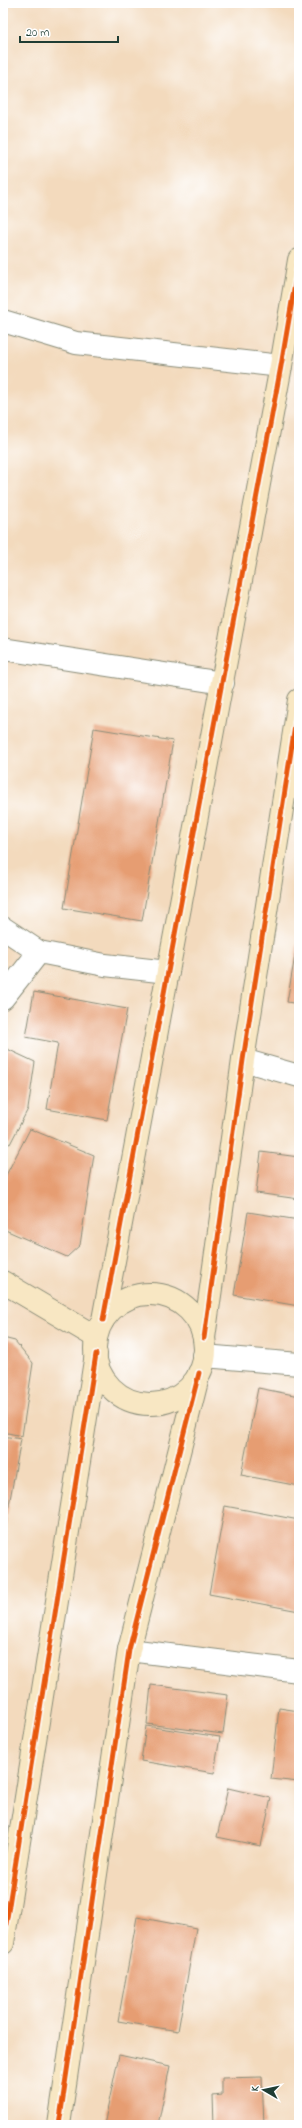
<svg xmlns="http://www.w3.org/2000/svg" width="302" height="2128" viewBox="0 0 302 2128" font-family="'Indie Flower',sans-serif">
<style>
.building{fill:#e69d72}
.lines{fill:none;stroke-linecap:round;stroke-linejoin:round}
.street-casing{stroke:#898c78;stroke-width:24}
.secondary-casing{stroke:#898c78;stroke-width:24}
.street{stroke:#fff;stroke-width:22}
.secondary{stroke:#f8e7c3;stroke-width:22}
.cycleway-casing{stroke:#fff;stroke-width:8}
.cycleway{stroke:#e8590c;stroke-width:5}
</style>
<rect width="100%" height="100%" fill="#fff"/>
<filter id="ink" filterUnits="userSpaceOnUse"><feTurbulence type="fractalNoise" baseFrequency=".025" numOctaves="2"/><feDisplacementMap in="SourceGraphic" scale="8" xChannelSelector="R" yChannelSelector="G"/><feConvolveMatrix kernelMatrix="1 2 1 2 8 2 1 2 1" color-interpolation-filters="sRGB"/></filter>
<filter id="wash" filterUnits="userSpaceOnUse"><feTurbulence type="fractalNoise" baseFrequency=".012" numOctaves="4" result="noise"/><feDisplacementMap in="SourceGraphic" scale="16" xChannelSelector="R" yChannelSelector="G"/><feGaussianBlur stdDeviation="0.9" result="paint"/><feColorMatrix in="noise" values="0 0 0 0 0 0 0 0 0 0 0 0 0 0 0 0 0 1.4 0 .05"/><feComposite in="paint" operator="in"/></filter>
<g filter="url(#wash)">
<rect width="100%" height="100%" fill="#f3dabd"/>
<g id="blocks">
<g class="building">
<polygon points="94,728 173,741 142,921 64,908"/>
<polygon points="297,944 299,944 299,1004 287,1002"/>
<polygon points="34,992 127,1009 107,1120 47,1109 58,1043 26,1037"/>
<polygon points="3,1047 35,1062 28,1109 10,1144 3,1141"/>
<polygon points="30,1129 94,1155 80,1245 67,1257 3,1229 3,1181"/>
<polygon points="261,1152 299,1157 299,1199 256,1193"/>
<polygon points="248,1212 299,1220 299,1306 234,1295"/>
<polygon points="3,1338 15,1341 33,1363 22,1436 3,1432"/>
<polygon points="258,1388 299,1396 299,1486 241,1475"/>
<polygon points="3,1436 21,1439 7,1516 3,1515"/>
<polygon points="225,1506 299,1520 299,1611 209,1594"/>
<polygon points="3,1517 7,1518 4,1537 3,1537"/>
<polygon points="151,1685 228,1695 223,1734 147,1724"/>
<polygon points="279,1708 299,1711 299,1782 271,1779"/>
<polygon points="146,1726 220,1737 214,1773 141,1761"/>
<polygon points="228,1788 271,1798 261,1846 217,1837"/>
<polygon points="137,1917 196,1928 178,2031 118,2021"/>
<polygon points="119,2055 170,2066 158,2125 104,2125"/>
<polygon points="262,2077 264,2125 214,2125 213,2096 222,2095 222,2078"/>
</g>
</g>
</g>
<g filter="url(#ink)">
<use href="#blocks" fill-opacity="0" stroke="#898c78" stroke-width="1"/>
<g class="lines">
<g class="street-casing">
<g id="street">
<polyline points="3,321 76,343 281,366"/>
<polyline points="3,649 223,683"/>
<polyline points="3,928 39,952 105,965 168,972"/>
<polyline points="3,998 39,952"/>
<polyline points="243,1060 299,1076"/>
<polyline points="204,1356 299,1364"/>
<polyline points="129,1650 299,1671"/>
</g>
</g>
<g class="secondary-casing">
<g id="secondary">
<polyline points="3,1282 96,1337"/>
<circle cx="150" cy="1349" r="55"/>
<polyline points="103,1320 281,366 299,260"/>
<polyline points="204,1338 243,1060 299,700"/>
<polyline points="3,1943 96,1354"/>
<polyline points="59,2125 129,1650 199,1373"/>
</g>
</g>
<use href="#street" class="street"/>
<use href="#secondary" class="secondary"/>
<g class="cycleway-casing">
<g id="cycleway">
<polyline points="103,1320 281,366 299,260"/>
<polyline points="204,1338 243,1060 299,700"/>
<polyline points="3,1943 96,1354"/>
<polyline points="59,2125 129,1650 199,1373"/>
</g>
</g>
<use href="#cycleway" class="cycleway"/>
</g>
</g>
<rect width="302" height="2128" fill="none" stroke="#fff" stroke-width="16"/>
<g transform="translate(264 2090) rotate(279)" stroke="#ffffff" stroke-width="3" paint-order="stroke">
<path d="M0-3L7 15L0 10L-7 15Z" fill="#1f3d34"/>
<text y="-6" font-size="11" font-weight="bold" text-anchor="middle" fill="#1f3d34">K</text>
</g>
<path d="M20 36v6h98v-6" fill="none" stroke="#1f3d34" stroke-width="2"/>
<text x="26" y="36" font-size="12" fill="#1f3d34" stroke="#ffffff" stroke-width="3" paint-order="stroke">20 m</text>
</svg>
